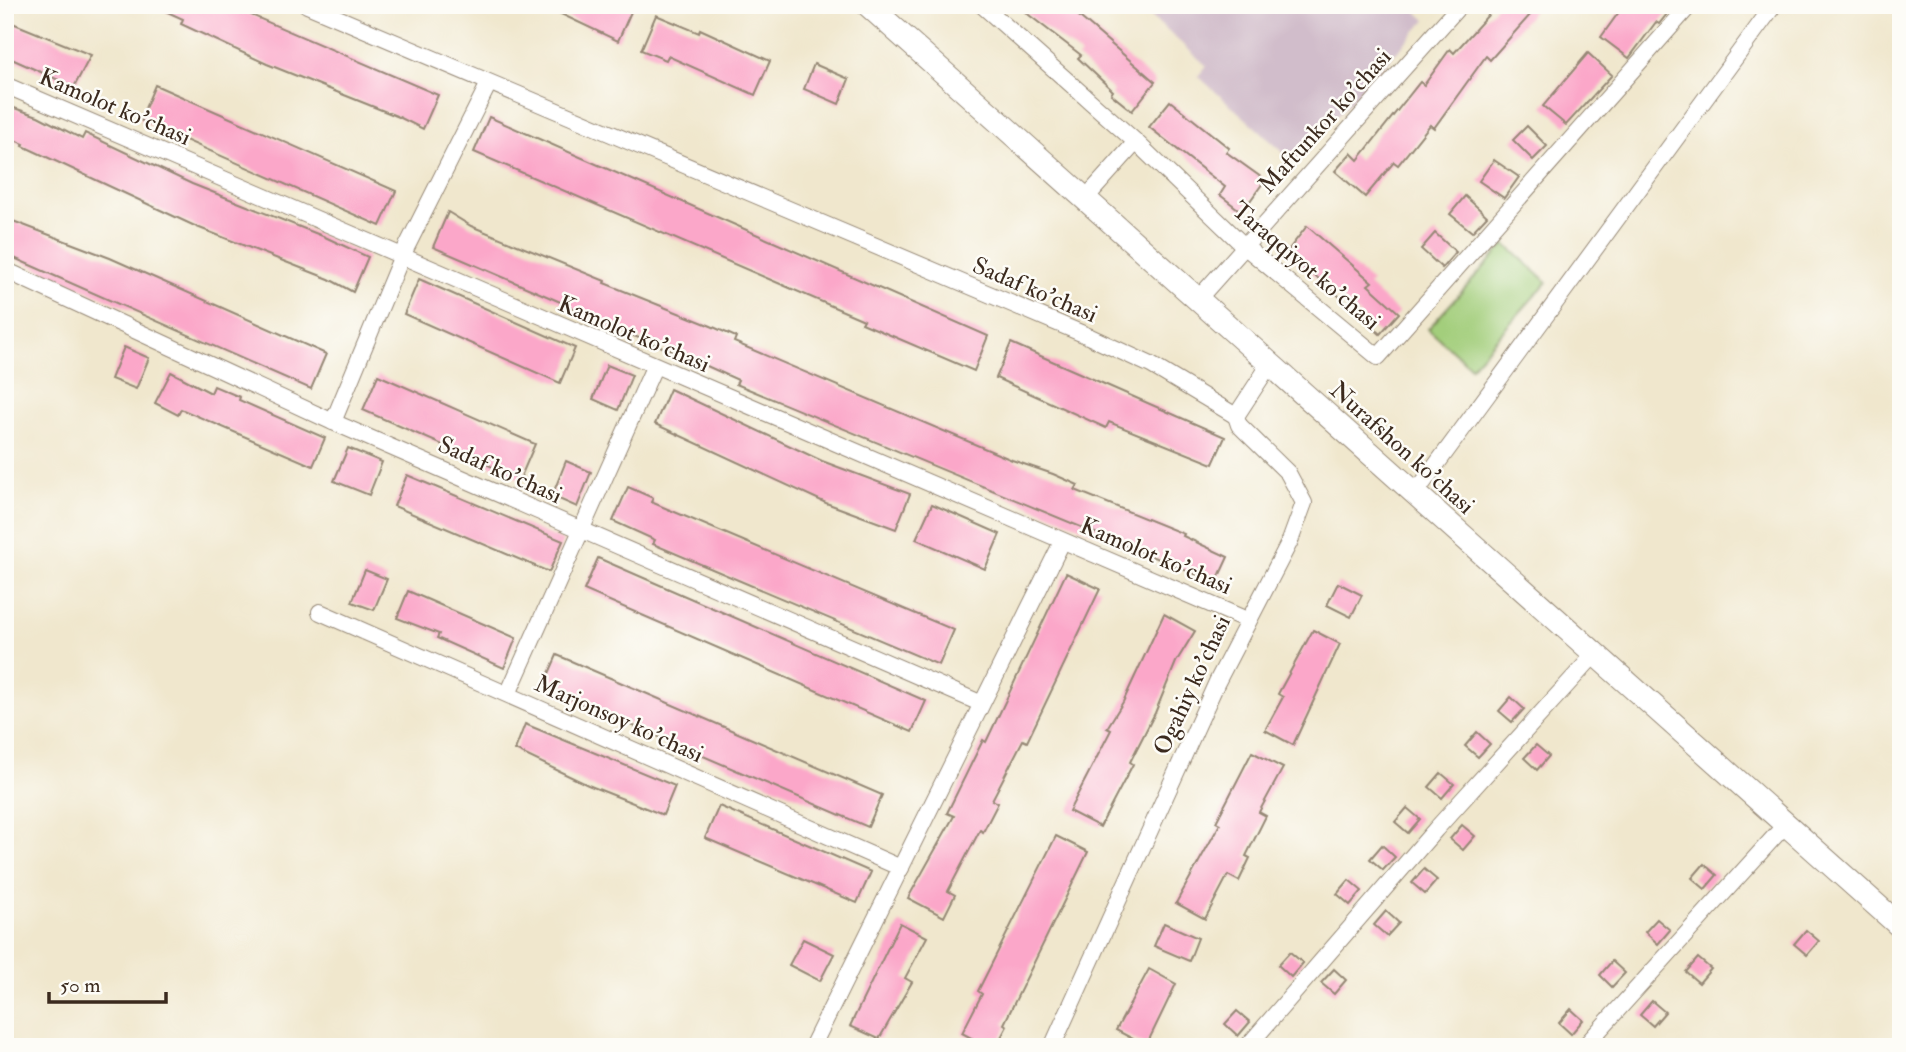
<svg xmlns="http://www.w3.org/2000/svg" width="1906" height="1052" viewBox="0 0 1906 1052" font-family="'IM FELL Double Pica',serif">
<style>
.industrial{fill:#d1bdcb}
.green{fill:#a3ce7b;stroke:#6f7c4c;stroke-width:2}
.building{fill:#fba7c9}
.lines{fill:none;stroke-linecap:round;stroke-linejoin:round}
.street-casing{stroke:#968876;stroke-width:18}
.secondary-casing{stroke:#968876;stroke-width:25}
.street{stroke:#fff;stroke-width:16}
.secondary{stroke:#fff;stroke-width:23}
.labels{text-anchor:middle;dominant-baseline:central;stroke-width:5;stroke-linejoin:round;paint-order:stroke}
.street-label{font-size:24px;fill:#3b2a1e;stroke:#fdfcf7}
</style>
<rect width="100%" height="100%" fill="#fdfcf7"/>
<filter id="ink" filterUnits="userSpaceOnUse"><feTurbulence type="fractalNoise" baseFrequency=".0143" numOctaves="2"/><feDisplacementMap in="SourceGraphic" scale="14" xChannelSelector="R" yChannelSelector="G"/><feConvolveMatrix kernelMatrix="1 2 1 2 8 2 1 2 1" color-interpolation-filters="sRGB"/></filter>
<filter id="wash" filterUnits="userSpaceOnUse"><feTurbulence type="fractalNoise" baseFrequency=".00686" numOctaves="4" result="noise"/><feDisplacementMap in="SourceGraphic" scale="28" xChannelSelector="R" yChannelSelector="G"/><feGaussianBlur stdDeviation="1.57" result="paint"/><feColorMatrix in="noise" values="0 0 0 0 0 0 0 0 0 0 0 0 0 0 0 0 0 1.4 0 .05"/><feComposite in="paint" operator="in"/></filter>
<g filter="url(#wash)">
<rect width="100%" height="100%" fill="#f0e7cd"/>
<polygon class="industrial" points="1138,5 1409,5 1426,20 1294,162 1198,76 1207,66"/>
<polygon class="green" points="1505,244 1547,282 1471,367 1428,329"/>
<g id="blocks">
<g class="building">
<polygon points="152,5 228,5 438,95 423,129 399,117 267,64 181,24 183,19"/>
<polygon points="542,5 634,5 618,41"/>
<polygon points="1016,5 1066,5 1155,82 1132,111 1111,94 1113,91 1078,58 1081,55"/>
<polygon points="1497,5 1539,5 1490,60 1486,56 1434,128 1430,125 1398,165 1394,162 1365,197 1335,171 1351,153 1358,160 1420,82 1424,85 1450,49 1454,53"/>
<polygon points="1624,5 1674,5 1659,24 1656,22 1629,58 1601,37"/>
<polygon points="656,15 699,33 700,29 770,61 755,95 668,56 666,60 641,50"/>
<polygon points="5,20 91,55 74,87 5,56"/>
<polygon points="1588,53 1612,75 1566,125 1543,106"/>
<polygon points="814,64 849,79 839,104 804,89"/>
<polygon points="155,85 396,191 380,226 140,120"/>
<polygon points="1170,101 1229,148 1226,152 1265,180 1242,212 1220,195 1225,187 1149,127"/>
<polygon points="5,105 38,116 82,139 85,133 192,184 325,237 368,257 353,292 329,279 197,227 23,146 24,144 5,136"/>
<polygon points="489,117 988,336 974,371 862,323 864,320 474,152"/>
<polygon points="1527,126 1547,146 1533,160 1513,140"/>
<polygon points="1494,160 1519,177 1504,198 1479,181"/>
<polygon points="1465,196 1487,216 1472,232 1450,214"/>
<polygon points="448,212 471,226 605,281 604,283 711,326 736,337 734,342 1012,460 1053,474 1078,485 1075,490 1184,534 1183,536 1228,557 1216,583 736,384 738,380 678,353 608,326 565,304 433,247"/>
<polygon points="5,218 110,258 326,354 311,389 5,254"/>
<polygon points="1307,226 1372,282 1368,285 1399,313 1380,334 1328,286 1286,253"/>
<polygon points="1435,233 1456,252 1442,268 1421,249"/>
<polygon points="419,279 575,348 560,383 404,314"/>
<polygon points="1011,343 1225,437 1213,464 1109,422 1106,428 996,378"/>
<polygon points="124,347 149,358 136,389 111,379"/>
<polygon points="607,365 632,375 618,410 593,399"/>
<polygon points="171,372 211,393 214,386 240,397 239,400 325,438 313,466 181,409 178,415 155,403"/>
<polygon points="378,375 535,444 520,479 363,410"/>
<polygon points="670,389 822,461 910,494 896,529 826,503 655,424"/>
<polygon points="348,448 382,462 369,495 334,481"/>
<polygon points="566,461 591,472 577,507 552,496"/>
<polygon points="407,475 563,541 549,572 394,506"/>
<polygon points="628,487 653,498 651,502 954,630 939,665 653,544 655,540 613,521"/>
<polygon points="932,504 1000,534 985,569 916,539"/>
<polygon points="598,558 926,701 912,732 584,590"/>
<polygon points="365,570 387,579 374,610 352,602"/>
<polygon points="1066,573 1100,589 1027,742 1023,740 992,800 998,803 983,832 980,830 948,891 955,895 944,917 908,898 954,816 947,813 983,740 986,742"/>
<polygon points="1338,583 1362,595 1351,617 1327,605"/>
<polygon points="408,591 516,638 504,668 437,638 439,634 397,618"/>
<polygon points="1164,614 1195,631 1176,662 1155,713 1130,762 1133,764 1100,827 1069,811 1111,730 1107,728 1123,702"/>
<polygon points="1313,630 1340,644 1293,745 1265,730 1283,697 1278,694"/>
<polygon points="557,655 882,795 868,827 543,687"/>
<polygon points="1511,697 1524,709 1512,722 1499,711"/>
<polygon points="525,724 675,786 663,815 588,785 515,750"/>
<polygon points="1477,732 1490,744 1478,757 1465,746"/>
<polygon points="1536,745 1549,756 1537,770 1524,758"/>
<polygon points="1252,752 1283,768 1259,812 1266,816 1246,856 1250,858 1239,881 1228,875 1205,919 1176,903 1220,824 1216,822"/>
<polygon points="1441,773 1454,784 1442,798 1429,787"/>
<polygon points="719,806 871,872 857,903 705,838"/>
<polygon points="1407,808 1420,819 1408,833 1395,822"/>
<polygon points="1462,825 1475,836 1463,850 1450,839"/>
<polygon points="1056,836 1088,852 1004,1024 1007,1026 996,1047 988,1047 962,1033 982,994 978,991"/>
<polygon points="1382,845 1395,857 1383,870 1370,859"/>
<polygon points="1704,864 1717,875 1705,889 1692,878"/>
<polygon points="1424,869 1437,880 1425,894 1412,883"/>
<polygon points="1349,880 1362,891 1350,905 1337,894"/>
<polygon points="1386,911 1399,923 1387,936 1374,925"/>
<polygon points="1657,919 1670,930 1658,944 1645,932"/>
<polygon points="900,923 927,937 905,978 912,982 879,1039 850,1026"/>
<polygon points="1164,923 1198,938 1189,961 1154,946"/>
<polygon points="1806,930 1819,941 1807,955 1794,944"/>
<polygon points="803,939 834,954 820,981 789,965"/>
<polygon points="1290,952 1303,963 1291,977 1278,965"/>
<polygon points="1698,958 1711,969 1699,983 1686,972"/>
<polygon points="1612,961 1625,973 1612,987 1600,975"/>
<polygon points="1149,969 1176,984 1146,1046 1116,1030"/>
<polygon points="1334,969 1346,980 1334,994 1321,983"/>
<polygon points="1652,1001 1665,1012 1653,1026 1640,1015"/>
<polygon points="1571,1009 1583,1020 1571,1034 1559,1023"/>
<polygon points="1237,1011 1250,1022 1238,1036 1225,1024"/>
</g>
</g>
</g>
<g filter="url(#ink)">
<use href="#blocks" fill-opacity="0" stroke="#968876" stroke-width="2"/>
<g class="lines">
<g class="street-casing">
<g id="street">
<polyline points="307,5 1088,336 1151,365 1236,416"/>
<polyline points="982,5 1136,142 1243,245 1378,357 1690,5"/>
<polyline points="5,85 1247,620"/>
<polyline points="1085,199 1136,142"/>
<polyline points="5,270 333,422 980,703"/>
<polyline points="1198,299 1460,5"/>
<polyline points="333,422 401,258 489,83"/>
<polyline points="1414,495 1774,5"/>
<polyline points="320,612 901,868"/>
<polyline points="508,694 654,367"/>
<polyline points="813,1045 1062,542"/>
<polyline points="1052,1047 1217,682 1290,541 1304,503 1288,473 1239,425 1236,416 1270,364"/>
<polyline points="1247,1047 1436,829 1594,655"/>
<polyline points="1584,1047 1785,825"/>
</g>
</g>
<g class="secondary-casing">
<polyline id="secondary" points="868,5 1901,927"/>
</g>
<use href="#street" class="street"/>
<use href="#secondary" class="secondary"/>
</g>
</g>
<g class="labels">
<g class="street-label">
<text transform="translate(115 107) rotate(23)">Kamolot ko'chasi</text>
<text transform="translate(1325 121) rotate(-48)">Maftunkor ko'chasi</text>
<text transform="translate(1306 266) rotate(40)">Taraqqiyot ko'chasi</text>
<text transform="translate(1035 290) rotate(23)">Sadaf ko'chasi</text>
<text transform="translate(634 334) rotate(23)">Kamolot ko'chasi</text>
<text transform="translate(1402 448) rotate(42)">Nurafshon ko'chasi</text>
<text transform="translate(500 470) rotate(24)">Sadaf ko'chasi</text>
<text transform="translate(1156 556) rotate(23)">Kamolot ko'chasi</text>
<text transform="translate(1192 685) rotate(-65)">Ogahiy ko'chasi</text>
<text transform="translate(619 719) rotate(24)">Marjonsoy ko'chasi</text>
</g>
</g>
<rect width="1906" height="1052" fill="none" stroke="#fdfcf7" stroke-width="28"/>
<path d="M49 992v10h117v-10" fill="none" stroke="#3b2a1e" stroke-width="3.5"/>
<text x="60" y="992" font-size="21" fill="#3b2a1e" stroke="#fdfcf7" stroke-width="5" paint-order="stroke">50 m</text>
</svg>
